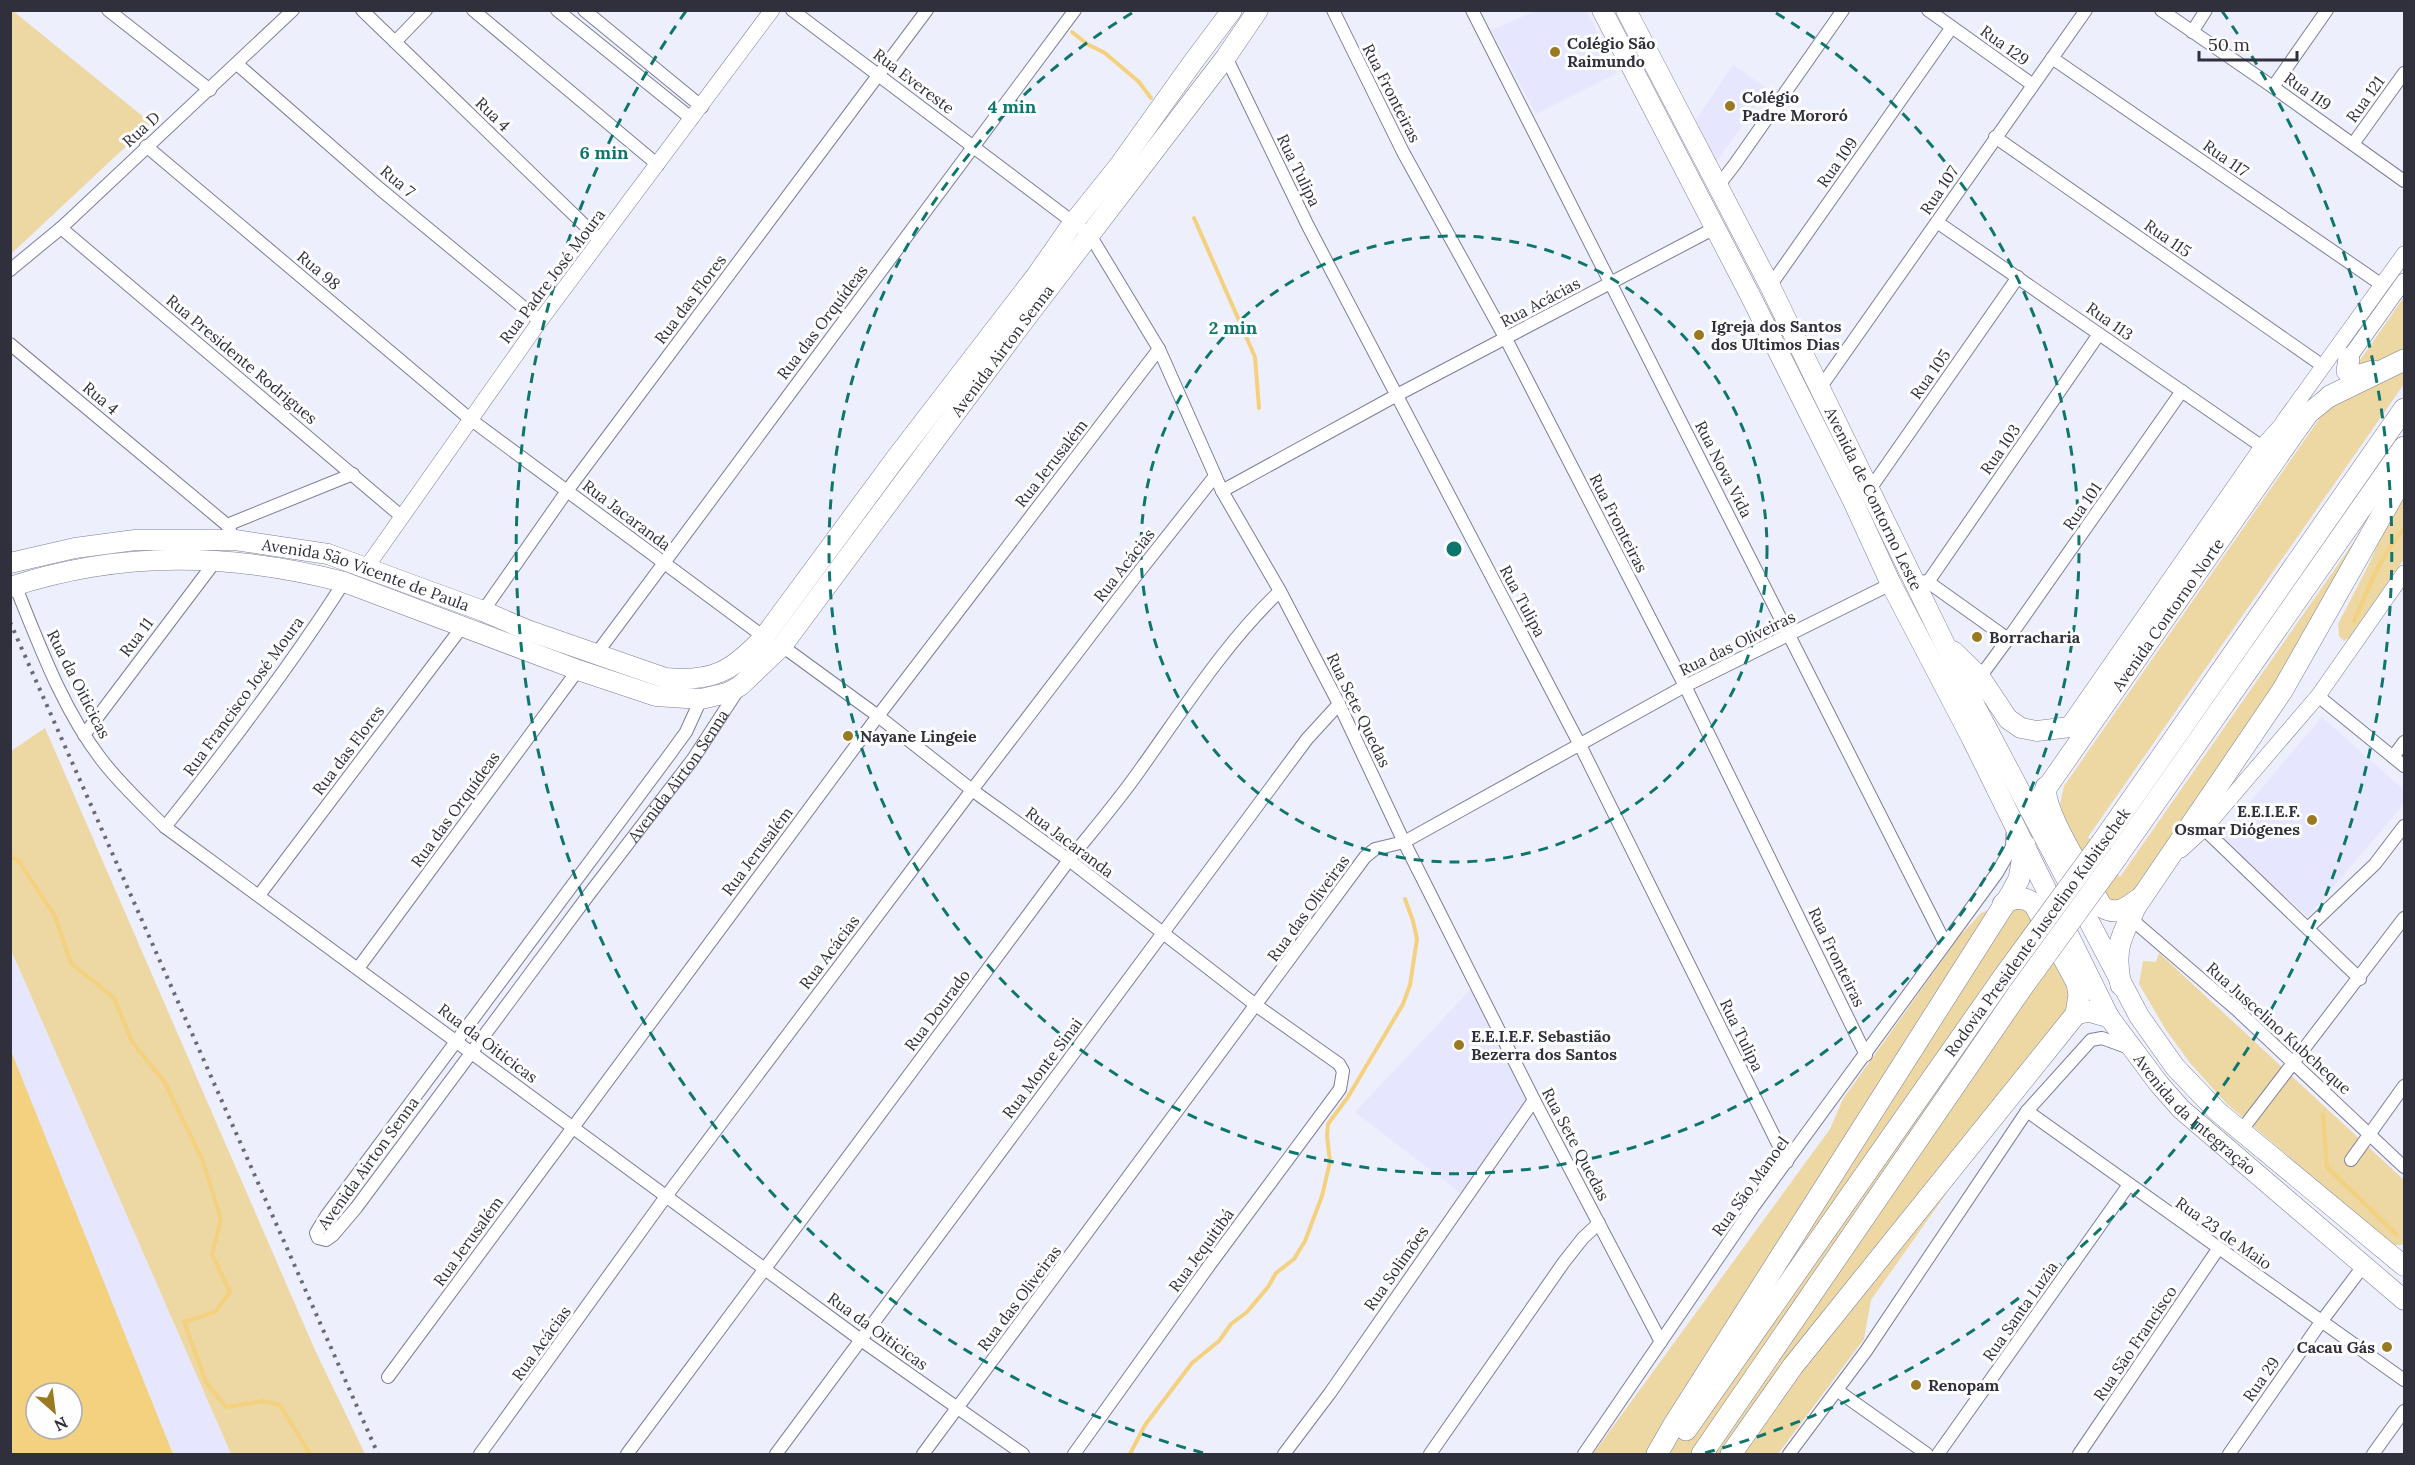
<svg xmlns="http://www.w3.org/2000/svg" width="2415" height="1465" viewBox="0 0 2415 1465" font-family="Lora,serif">
<style>
.built{fill:#e6e7fe;fill-rule:evenodd}
.green{fill:#edd7a3}
.water{fill:#f3d17e;fill-rule:evenodd}
.lines{fill:none;stroke-linecap:round;stroke-linejoin:round}
.stream{stroke:#f3d17e;stroke-width:4}
.minor-casing{stroke:#7c7e99;stroke-width:14}
.tertiary-casing{stroke:#7c7e99;stroke-width:16}
.primary-casing{stroke:#7c7e99;stroke-width:21}
.trunk-casing{stroke:#7c7e99;stroke-width:22}
.minor{stroke:#fff;stroke-width:12}
.tertiary{stroke:#fff;stroke-width:15}
.primary{stroke:#fff;stroke-width:20}
.trunk{stroke:#fff;stroke-width:21}
.rail{stroke:#6a6a77;stroke-width:4;stroke-dasharray:3 6;stroke-linecap:butt}
.trunk-bridge-casing{stroke:#7c7e99;stroke-width:22;stroke-linecap:butt}
.trunk-bridge{stroke:#fff;stroke-width:21}
.ring{fill:none;stroke:#0f766e;stroke-width:3;stroke-dasharray:10 8}
.poi-dot{fill:#997922;stroke:#fefefe;stroke-width:2}
.labels{text-anchor:middle;dominant-baseline:central;stroke-width:6;stroke-linejoin:round;paint-order:stroke}
.poi-label{font-size:16px;font-weight:bold;fill:#30303c;stroke:#fefefe;text-anchor:start}
.street-label{font-size:16px;fill:#30303c;stroke:#fefefe}
.centre{fill:#0f766e;stroke:#fefefe;stroke-width:3}
.ring-label{font-size:18px;text-anchor:middle;font-weight:bold;fill:#0f766e;stroke:#fefefe;stroke-width:6;stroke-linejoin:round;paint-order:stroke}
</style>
<rect width="100%" height="100%" fill="#eeeffc"/>
<g class="built">
<polygon points="1535,11 1587,11 1617,73 1536,114 1491,30"/>
<polygon points="1733,65 1768,89 1715,164 1693,124"/>
<polygon points="2322,717 2404,790 2404,804 2308,917 2220,837"/>
<path d="M11,950L231,1454H11ZM36,1393H72V1429H36Z"/>
<polygon points="1471,989 1529,1101 1463,1195 1355,1112"/>
</g>
<g class="green">
<polygon points="13,11 151,123 11,254 10,11"/>
<polygon points="2404,297 2404,384 2088,837 2120,877 2367,523 2274,689 2128,898 2122,902 2107,900 2073,839 2060,804 2064,786"/>
<polygon points="2404,492 2404,559 2349,638 2344,641 2339,636 2338,624 2369,564 2391,515"/>
<polygon points="45,728 315,1350 365,1454 231,1454 11,950 11,751"/>
<polygon points="2019,898 2072,995 2050,1047 1871,1300 1864,1339 1778,1454 1593,1454 1830,1129 1843,1099 1959,937 1981,913"/>
<polygon points="2159,953 2404,1180 2404,1241 2402,1245 2393,1245 2227,1104 2190,1063 2166,1030 2139,984 2143,961 2156,962"/>
</g>
<path class="water" d="M11,1051L173,1454H11ZM36,1393H72V1429H36Z"/>
<g class="lines">
<g class="stream">
<polyline points="1072,32 1087,44 1105,53 1139,82 1151,98"/>
<polyline points="1194,218 1255,357 1259,408"/>
<path d="M2354,621C2368,589 2381,555 2404,529"/>
<polyline points="10,857 18,860 55,916 71,963 114,998 132,1042 164,1081 202,1159 221,1219 212,1254 230,1292 215,1312 184,1322 206,1382 226,1407 263,1401 280,1405 310,1454"/>
<polyline points="2323,1115 2327,1167 2397,1235"/>
<polyline points="1130,1454 1145,1425 1192,1363 1219,1341 1231,1324 1247,1312 1268,1287 1276,1273 1294,1259 1305,1241 1322,1196 1330,1162 1327,1136 1328,1124 1348,1097 1403,1004 1410,985 1417,939 1413,921 1405,899"/>
</g>
<g class="minor-casing">
<g id="minor">
<polyline points="108,10 210,90"/>
<polyline points="362,10 601,241"/>
<polyline points="473,10 658,165"/>
<polyline points="557,10 692,119"/>
<polyline points="584,10 702,107"/>
<polyline points="792,10 1090,235 1159,349 1222,491 1280,591 1339,704 1404,842 1534,1100 1661,1342"/>
<polyline points="1333,10 1403,152 1506,339 1685,686 1866,1055"/>
<polyline points="1472,10 1945,943"/>
<polyline points="1928,10 2033,85"/>
<polyline points="2161,10 2273,87 2404,181"/>
<polyline points="2192,32 2206,10"/>
<polyline points="395,42 426,10"/>
<polyline points="1226,57 1308,226 1580,745 1787,1162"/>
<polyline points="2052,58 2382,285"/>
<polyline points="237,64 380,189 540,321"/>
<polyline points="2273,87 2327,10"/>
<polyline points="1995,137 2323,366"/>
<polyline points="2353,144 2404,73"/>
<polyline points="146,146 470,419 764,637"/>
<polyline points="1718,186 1735,164 1843,10"/>
<polyline points="1937,222 2264,448"/>
<polyline points="61,228 401,516"/>
<polyline points="10,270 61,228 293,10"/>
<polyline points="1770,286 1952,27"/>
<polyline points="10,344 227,525 235,540"/>
<polyline points="1820,388 2086,10"/>
<polyline points="1870,489 2018,277"/>
<polyline points="1222,491 1397,395 1715,228"/>
<polyline points="227,525 353,474"/>
<polyline points="1920,581 1928,582 2008,639"/>
<polyline points="1928,582 2099,334"/>
<path d="M15,585C39,644 62,708 101,759C120,784 143,805 165,827L861,1340L1023,1454"/>
<polyline points="483,611 567,491 927,10"/>
<polyline points="782,646 878,716 972,790 1069,860 1257,1006 1339,1064 1343,1071 1340,1089 1211,1263 1074,1454"/>
<polyline points="597,653 1075,10"/>
<polyline points="1980,677 2008,639 2182,391"/>
<polyline points="2318,696 2404,766"/>
<path id="s1" d="M701,699L686,732L670,754L327,1215L316,1233L318,1238L326,1240L333,1235L356,1208L590,893L693,759L738,690"/>
<polyline points="84,735 217,559"/>
<polyline points="2393,757 2404,742"/>
<path d="M165,827C228,748 290,667 344,582"/>
<polyline points="2204,829 2360,979"/>
<polyline points="260,894 462,627"/>
<polyline points="2133,914 2137,924 2237,1010 2404,1167"/>
<polyline points="2308,928 2375,864 2404,826"/>
<polyline points="359,967 578,670"/>
<polyline points="2027,1111 2404,1380"/>
<polyline points="2241,1131 2404,918"/>
<polyline points="2351,1160 2404,1086"/>
<polyline points="388,1377 878,716 1159,349"/>
<polyline points="1838,1391 1927,1454"/>
<polyline points="480,1454 667,1195 972,790 1135,577 1215,476"/>
<path d="M627,1454L1069,860C1094,829 1120,799 1142,767C1185,707 1226,642 1280,591"/>
<polyline points="776,1454 1307,739 1339,704"/>
<polyline points="923,1454 1365,857 1375,849 1404,842 1685,686 1891,584"/>
<polyline points="1284,1454 1330,1393 1534,1100"/>
<polyline points="1430,1454 1564,1262 1583,1238 1599,1223"/>
<polyline points="1584,1454 1753,1207 1997,873 2012,847 2013,827"/>
<polyline points="1789,1454 1866,1351 2027,1111 2091,1040 2102,1038 2132,1049"/>
<polyline points="1938,1454 2128,1186"/>
<polyline points="2079,1454 2218,1249"/>
<polyline points="2229,1454 2321,1322 2364,1265"/>
<polyline points="2373,1454 2404,1411"/>
</g>
</g>
<g class="tertiary-casing">
<g id="tertiary">
<polyline points="2349,358 2404,281"/>
<polyline points="2283,422 2404,254"/>
<polyline points="366,568 540,321 772,10"/>
<polyline points="2181,850 2204,829 2318,696 2404,573"/>
</g>
</g>
<g class="primary-casing">
<g id="primary">
<path id="s2" d="M1602,10L1751,297L1852,499L1891,584L1971,737L2109,1017L2159,1084L2181,1109L2404,1300"/>
<path id="s3" d="M1626,10L1770,286L1976,708L2139,1016L2175,1067L2217,1111L2404,1266"/>
<path id="s4" d="M10,563L75,548L135,540H235L328,554L483,611L527,630L665,678C713,682 731,672 764,637L896,458L1036,276L1073,223L1118,167L1193,62L1232,10"/>
<path id="s5" d="M10,587C123,550 230,553 344,582L578,670L656,696L701,699L727,693L740,686L782,646L1029,314L1226,57L1258,10"/>
<polyline points="1953,651 1980,677 2008,719 2021,728 2037,731 2070,727"/>
<polyline points="2070,727 2264,448 2282,428 2303,412"/>
<path id="s6" d="M2039,799L2296,431L2309,413L2330,396"/>
</g>
</g>
<g class="trunk-casing">
<g id="trunk">
<polyline points="2349,358 2347,371 2354,377 2373,371"/>
<polyline points="2330,396 2404,360"/>
<path d="M2046,787C2042,811 2089,883 2102,907C2117,916 2127,908 2140,898"/>
<polyline points="2102,842 2404,409"/>
<polyline points="2117,857 2404,447"/>
<path d="M2121,985C2113,951 2121,936 2136,906L2282,691L2404,476"/>
<polyline points="2076,1014 2088,1011 2109,1017"/>
<polyline points="1686,1430 2004,976"/>
<polyline points="1657,1454 1673,1426 2011,894 2019,879 2025,845"/>
<polyline points="1702,1454 2019,992"/>
<path d="M1731,1454L1793,1366L2076,1014L2079,995L2077,983L2034,904C2024,896 2013,897 2003,904"/>
</g>
</g>
<use href="#minor" class="minor"/>
<use href="#tertiary" class="tertiary"/>
<use href="#primary" class="primary"/>
<use href="#trunk" class="trunk"/>
<polyline class="rail" points="10,622 378,1454"/>
<g class="trunk-bridge-casing">
<g id="trunk-bridge">
<polyline points="2004,976 2102,842"/>
<polyline points="2019,992 2117,857"/>
</g>
</g>
<use href="#trunk-bridge" class="trunk-bridge"/>
</g>
<g class="ring">
<circle cx="1454" cy="549" r="313"/>
<path d="M1776 13A625 625 0 1 1 1132 13"/>
<path d="M1203 1453A938 938 0 0 1 686 11M2222 11A938 938 0 0 1 1705 1453"/>
</g>
<g class="poi-dot">
<circle cx="1555" cy="52" r="6"/>
<circle cx="1730" cy="106" r="6"/>
<circle cx="1699" cy="335" r="6"/>
<circle cx="1977" cy="637" r="6"/>
<circle cx="848" cy="736" r="6"/>
<circle cx="2312" cy="820" r="6"/>
<circle cx="1459" cy="1045" r="6"/>
<circle cx="2387" cy="1347" r="6"/>
<circle cx="1916" cy="1385" r="6"/>
</g>
<g class="labels">
<g class="poi-label">
<text x="1567" y="43">Colégio São<tspan x="1567" dy="18">Raimundo</tspan></text>
<text x="1742" y="97">Colégio<tspan x="1742" dy="18">Padre Mororó</tspan></text>
<text x="1711" y="326">Igreja dos Santos<tspan x="1711" dy="18">dos Ultimos Dias</tspan></text>
<text x="1989" y="637">Borracharia</text>
<text x="860" y="736">Nayane Lingeie</text>
<text x="2300" y="811" text-anchor="end">E.E.I.E.F.<tspan x="2300" dy="18">Osmar Diógenes</tspan></text>
<text x="1471" y="1036">E.E.I.E.F. Sebastião<tspan x="1471" dy="18">Bezerra dos Santos</tspan></text>
<text x="2375" y="1347" text-anchor="end">Cacau Gás</text>
<text x="1928" y="1385">Renopam</text>
</g>
<g class="street-label">
<text transform="translate(2005 45) rotate(36)">Rua 129</text>
<text transform="translate(914 81) rotate(37)">Rua Evereste</text>
<text transform="translate(2308 91) rotate(35)">Rua 119</text>
<text transform="translate(1392 93) rotate(63)">Rua Fronteiras</text>
<text transform="translate(2365 99) rotate(-54)">Rua 121</text>
<text transform="translate(493 114) rotate(44)">Rua 4</text>
<text transform="translate(141 129) rotate(-42)">Rua D</text>
<text transform="translate(2226 158) rotate(35)">Rua 117</text>
<text transform="translate(1837 162) rotate(-55)">Rua 109</text>
<text transform="translate(1299 170) rotate(64)">Rua Tulipa</text>
<text transform="translate(398 181) rotate(40)">Rua 7</text>
<text transform="translate(1939 190) rotate(-56)">Rua 107</text>
<text transform="translate(2168 238) rotate(35)">Rua 115</text>
<text transform="translate(319 270) rotate(40)">Rua 98</text>
<text transform="translate(552 276) rotate(-53)">Rua Padre José Moura</text>
<text transform="translate(690 299) rotate(-53)">Rua das Flores</text>
<text transform="translate(1540 302) rotate(-28)">Rua Acácias</text>
<text transform="translate(2110 321) rotate(35)">Rua 113</text>
<text transform="translate(822 322) rotate(-53)">Rua das Orquídeas</text>
<text stroke="none"><textPath href="#s5" startOffset="1184">Avenida Airton Senna</textPath></text>
<text transform="translate(242 359) rotate(40)">Rua Presidente Rodrigues</text>
<text transform="translate(1930 374) rotate(-55)">Rua 105</text>
<text transform="translate(101 398) rotate(40)">Rua 4</text>
<text transform="translate(2000 449) rotate(-55)">Rua 103</text>
<text transform="translate(1051 463) rotate(-52)">Rua Jerusalém</text>
<text transform="translate(1724 469) rotate(63)">Rua Nova Vida</text>
<text stroke="none"><textPath href="#s3" startOffset="548">Avenida de Contorno Leste</textPath></text>
<text transform="translate(2082 506) rotate(-55)">Rua 101</text>
<text transform="translate(627 515) rotate(37)">Rua Jacaranda</text>
<text transform="translate(1619 523) rotate(63)">Rua Fronteiras</text>
<text transform="translate(1124 565) rotate(-52)">Rua Acácias</text>
<text stroke="none"><textPath href="#s4" startOffset="363">Avenida São Vicente de Paula</textPath></text>
<text transform="translate(1523 601) rotate(62)">Rua Tulipa</text>
<text stroke="none"><textPath href="#s6" startOffset="225">Avenida Contorno Norte</textPath></text>
<text transform="translate(136 637) rotate(-53)">Rua 11</text>
<text transform="translate(1737 643) rotate(-26)">Rua das Oliveiras</text>
<text transform="translate(79 684) rotate(63)">Rua da Oiticicas</text>
<text transform="translate(243 696) rotate(-54)">Rua Francisco José Moura</text>
<text transform="translate(1359 710) rotate(64)">Rua Sete Quedas</text>
<text transform="translate(348 750) rotate(-53)">Rua das Flores</text>
<text stroke="none"><textPath href="#s1" startOffset="1256">Avenida Airton Senna</textPath></text>
<text transform="translate(455 809) rotate(-54)">Rua das Orquídeas</text>
<text transform="translate(1070 842) rotate(37)">Rua Jacaranda</text>
<text transform="translate(757 851) rotate(-53)">Rua Jerusalém</text>
<text transform="translate(1308 908) rotate(-54)">Rua das Oliveiras</text>
<text transform="translate(2037 932) rotate(-54)">Rodovia Presidente Juscelino Kubitschek</text>
<text transform="translate(829 952) rotate(-53)">Rua Acácias</text>
<text transform="translate(1837 957) rotate(64)">Rua Fronteiras</text>
<text transform="translate(937 1010) rotate(-53)">Rua Dourado</text>
<text transform="translate(2279 1028) rotate(42)">Rua Juscelino Kubcheque</text>
<text transform="translate(1742 1035) rotate(64)">Rua Tulipa</text>
<text transform="translate(488 1043) rotate(37)">Rua da Oiticicas</text>
<text transform="translate(1042 1068) rotate(-53)">Rua Monte Sinai</text>
<text stroke="none"><textPath href="#s2" startOffset="1258">Avenida da Integração</textPath></text>
<text transform="translate(1576 1144) rotate(62)">Rua Sete Quedas</text>
<text transform="translate(368 1163) rotate(-54)">Avenida Airton Senna</text>
<text transform="translate(1750 1186) rotate(-54)">Rua São Manoel</text>
<text transform="translate(2224 1233) rotate(35)">Rua 23 de Maio</text>
<text transform="translate(468 1241) rotate(-54)">Rua Jerusalém</text>
<text transform="translate(1201 1250) rotate(-54)">Rua Jequitibá</text>
<text transform="translate(1396 1268) rotate(-55)">Rua Solimões</text>
<text transform="translate(1019 1298) rotate(-53)">Rua das Oliveiras</text>
<text transform="translate(2020 1311) rotate(-55)">Rua Santa Luzia</text>
<text transform="translate(878 1331) rotate(36)">Rua da Oiticicas</text>
<text transform="translate(541 1343) rotate(-54)">Rua Acácias</text>
<text transform="translate(2135 1343) rotate(-56)">Rua São Francisco</text>
<text transform="translate(2261 1379) rotate(-55)">Rua 29</text>
</g>
</g>
<circle cx="1454" cy="549" r="9" class="centre"/>
<g class="ring-label">
<text x="1012" y="113">4 min</text>
<text x="604" y="159">6 min</text>
<text x="1233" y="334">2 min</text>
</g>
<rect width="2415" height="1465" fill="none" stroke="#30303c" stroke-width="24"/>
<g transform="translate(54 1411) rotate(152)"><circle r="28" fill="#fefefe" stroke="#acacb0" stroke-width="1.5"/>
<path d="M0-4.5L10 22L0 15L-10 22Z" fill="#997922"/>
<text y="-9" font-size="16" font-weight="bold" text-anchor="middle" fill="#30303c">N</text>
</g>
<path d="M2199 51v9h98v-9" fill="none" stroke="#30303c" stroke-width="3"/>
<text x="2208" y="51" font-size="18" fill="#30303c" stroke="#fefefe" stroke-width="4.5" paint-order="stroke">50 m</text>
</svg>
